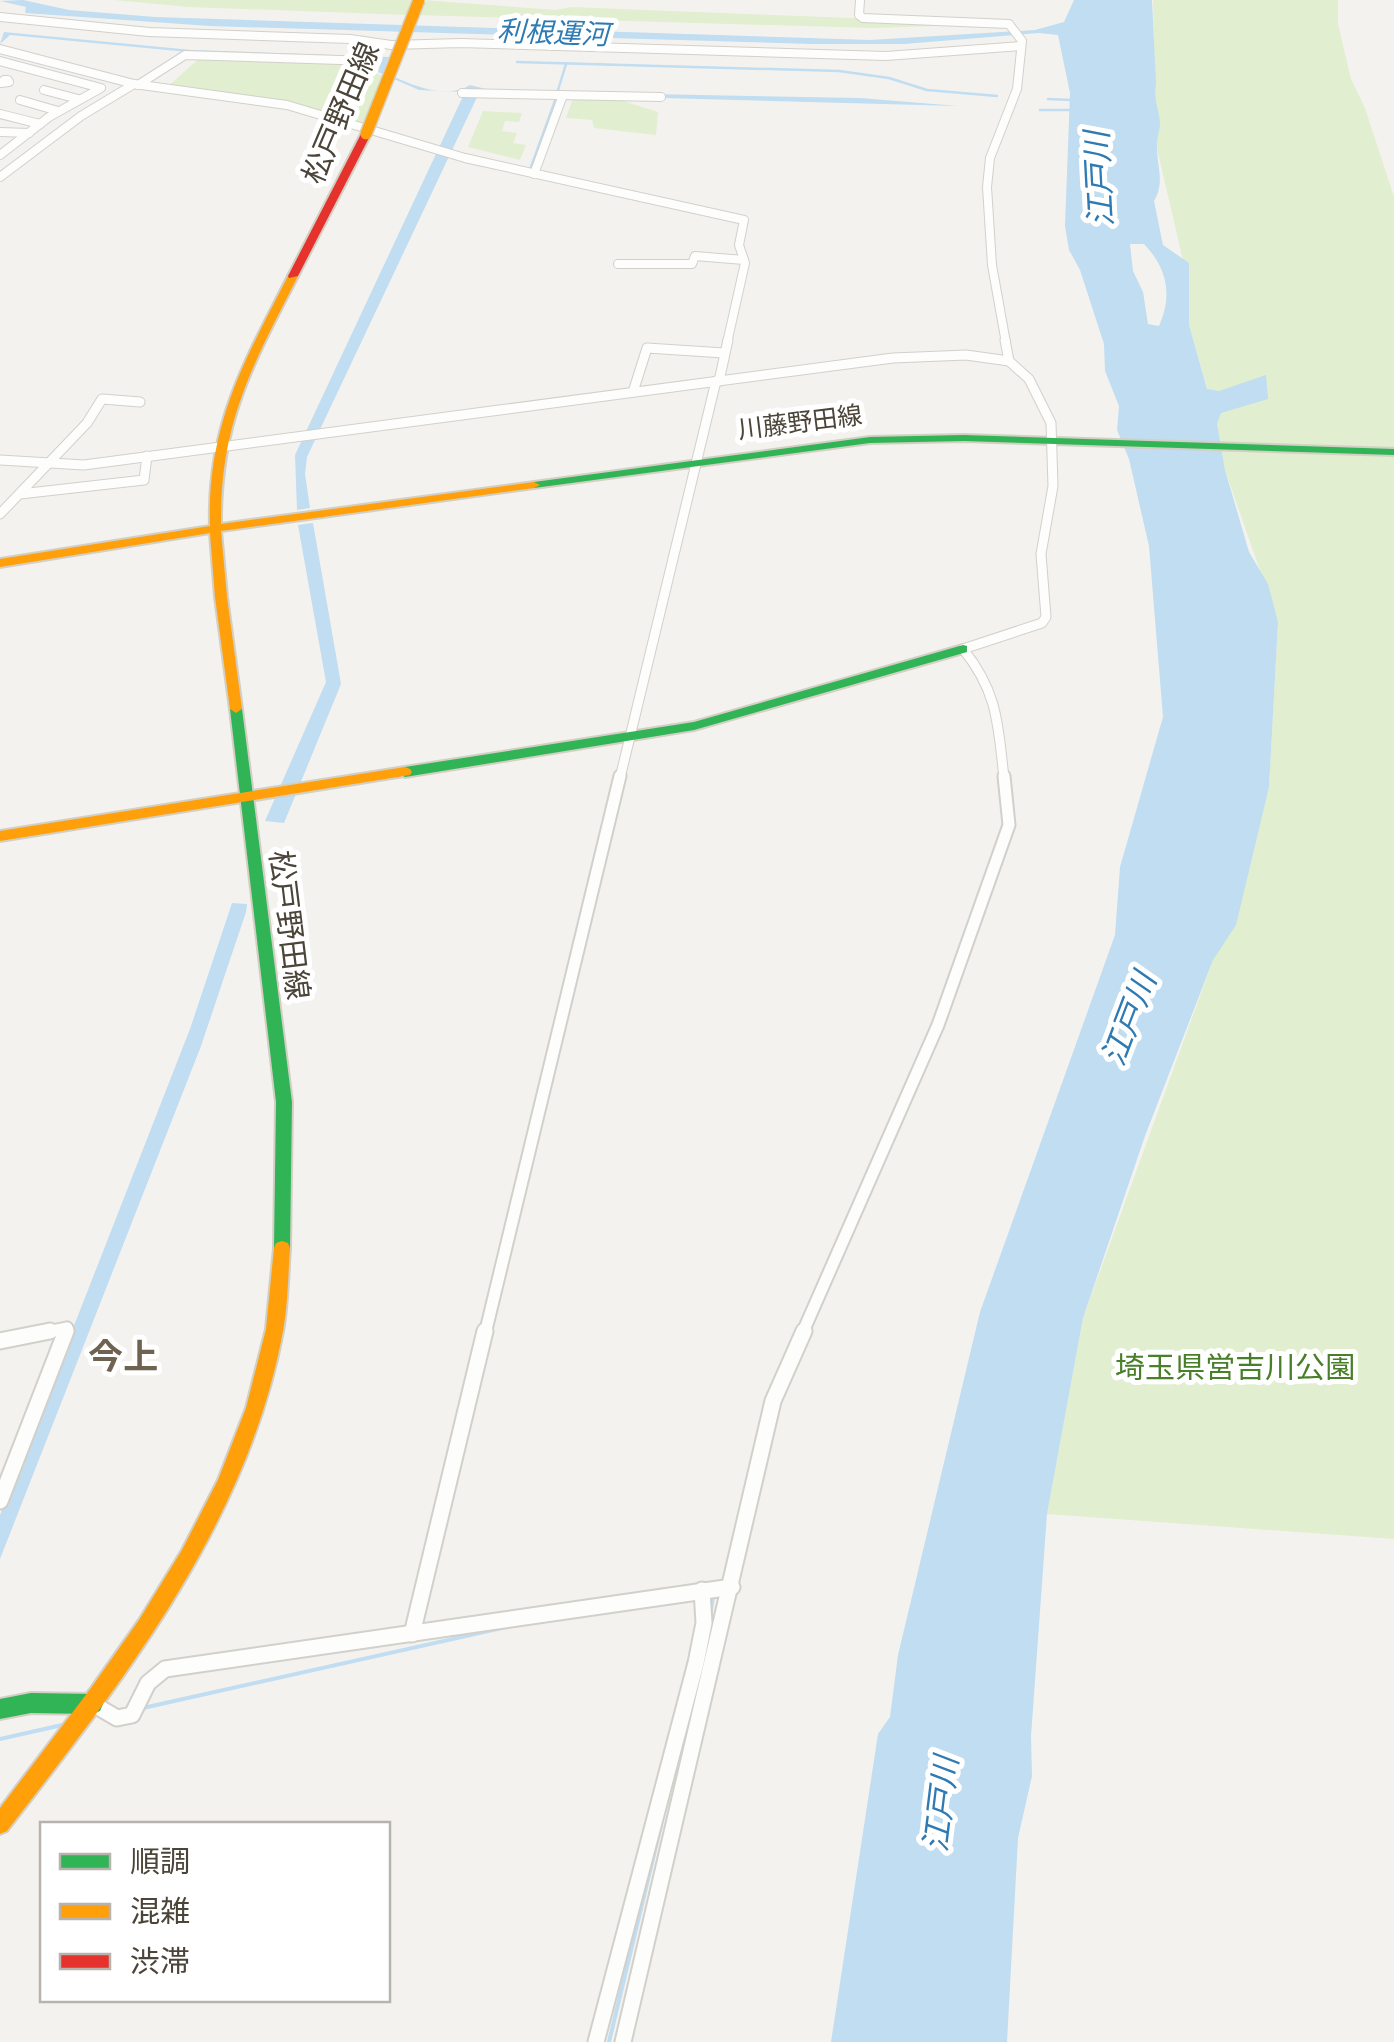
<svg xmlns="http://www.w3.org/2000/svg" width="1394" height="2042" viewBox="0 0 1394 2042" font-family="'Fira Sans Condensed','Noto Sans JP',sans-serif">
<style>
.green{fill:#e1eecf}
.water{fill:#c0ddf1;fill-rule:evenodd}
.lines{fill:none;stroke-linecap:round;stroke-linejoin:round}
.stream-far1{stroke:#c0ddf1;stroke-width:2.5}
.stream{stroke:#c0ddf1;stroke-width:4}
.street-far3-casing{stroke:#d2d0cb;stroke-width:10}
.street-far2-casing{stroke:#d2d0cb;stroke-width:11}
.street-far1-casing{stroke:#d2d0cb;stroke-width:15}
.street-casing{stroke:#d2d0cb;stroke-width:19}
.fast-casing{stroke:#d3cfc5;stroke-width:4}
.slow-casing{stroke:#d3cfc5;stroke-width:4}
.jam-casing{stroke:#d3cfc5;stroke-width:4}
.street-far3{stroke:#fdfdfc;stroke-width:8}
.street-far2{stroke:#fdfdfc;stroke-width:9}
.street-far1{stroke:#fdfdfc;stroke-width:11}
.street{stroke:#fdfdfc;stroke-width:15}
.fast{fill:#30b455;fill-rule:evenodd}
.slow{fill:#ff9f0a;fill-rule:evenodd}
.jam{fill:#e5322d;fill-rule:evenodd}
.slow-bridge-casing{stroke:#d6cebb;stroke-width:14;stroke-linecap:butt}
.slow-bridge{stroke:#ff9f0a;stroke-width:11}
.labels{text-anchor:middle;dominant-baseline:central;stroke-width:10;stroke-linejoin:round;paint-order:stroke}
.far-street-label{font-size:25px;fill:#4b4439;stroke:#fff}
.far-water-label{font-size:28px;font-style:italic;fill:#2e7ab2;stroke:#fff}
.street-label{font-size:30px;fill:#4b4439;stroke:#fff}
.park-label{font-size:30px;fill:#4a7f2a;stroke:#fff}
.water-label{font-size:32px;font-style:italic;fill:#2e7ab2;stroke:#fff}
.quarter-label{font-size:35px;font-weight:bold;fill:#6e6250;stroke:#fff}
</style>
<rect width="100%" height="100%" fill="#f4f2ee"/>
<g class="green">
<polygon points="114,0 414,0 408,15 189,7"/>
<polygon points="422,0 556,10 571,7 1000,24 873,28 416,15"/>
<polygon points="1153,0 1338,0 1338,24 1351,79 1365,108 1394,197 1394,1539 1047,1514 1083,1318 1213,960 1269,787 1278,622 1225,470 1217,423 1189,325 1188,282 1156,144"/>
<polygon points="202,56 377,63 374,72 384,77 364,126 289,104 167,87"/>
<polygon points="579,98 628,98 626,102 658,112 656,135 594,128 592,120 566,118 572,101"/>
<polygon points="483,111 522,113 519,122 505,121 502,131 517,133 513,143 526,145 520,160 468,147"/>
</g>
<g class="water">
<path d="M23,0L69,10L155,17L870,40L1035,30L1064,22L1074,0H1152L1156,84C1153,99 1159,109 1160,123C1160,131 1156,139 1157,147C1157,167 1165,182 1154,201L1163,245L1189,263V325L1207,389L1219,391L1266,375L1268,399L1221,413L1217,423L1225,470L1249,552L1268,584L1278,622L1269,787L1236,925L1213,960L1145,1136L1083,1318L1047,1514L1031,1736L1032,1776L1018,1838L1007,2042H831L878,1734L890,1717L898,1655L980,1312L1115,935L1120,867L1163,717L1149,546L1129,459L1117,430L1119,406L1105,371L1104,344L1080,270L1069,250L1065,226L1070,93L1058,35L1039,33L904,44H812L210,26L25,13L26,7L0,1ZM1130,244H1144C1167,268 1173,295 1159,326L1148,324L1143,292L1133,271Z"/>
<path d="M4,32L192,50L389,57L383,72C408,83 444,101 470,85L494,91L860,98L958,106L479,93L307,457L305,474L310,508L297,510L295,455L465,92L419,90L378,72L382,59L188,52L10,35L0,44Z"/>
<polygon points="313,523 341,684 284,823 265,821 326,682 298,525"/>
<polygon points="232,903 247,904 246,912 201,1046 0,1559 0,1515 190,1029"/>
</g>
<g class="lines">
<g class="stream-far1">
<polyline points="517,62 839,71 889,78 927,90 997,96"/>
<polyline points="558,90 566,64"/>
<polyline points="1048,99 1071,100"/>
<polyline points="1040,110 1069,110"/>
<polyline points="531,167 556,98"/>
</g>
<g class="stream">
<polyline points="710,1617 713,1596"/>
<polyline points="143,1708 511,1626"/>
<polyline points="0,1739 62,1725"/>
<polyline points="609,2042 661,1825"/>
</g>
<g class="street-far3-casing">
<g id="street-far3">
<polyline points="860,0 859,15 863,18 1009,24 1022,41 1017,89 990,158 987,187 992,265 1006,343"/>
<polyline points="0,17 149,32 350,39 391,45 461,43 886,56 1021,46"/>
<polyline points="0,49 134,84 287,105 465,158 744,220 739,245 745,263 727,343"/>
<polyline points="0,61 101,88 49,117 0,155"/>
<polygon points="4,80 8,80 9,82 1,83"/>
<polyline points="138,85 185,55 372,61"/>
<polyline points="44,90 78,99"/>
<polyline points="462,93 661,97"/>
<polyline points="20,100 58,111"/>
<polyline points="0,114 40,124"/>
<polyline points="0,132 29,133"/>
<polyline points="534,174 563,95"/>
<polyline points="0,177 81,116 134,84"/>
<polyline points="618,264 692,264 695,256 744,260"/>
</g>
</g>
<g class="street-far2-casing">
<g id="street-far2">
<polyline points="719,381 728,340"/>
<polyline points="633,392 647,348 724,353"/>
<polyline points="0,460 84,465 893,358 966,355 1009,361"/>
<polyline points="20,494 144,480 147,456"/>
<polyline points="0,514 87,423 102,399 140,402"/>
<polyline points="620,778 716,381"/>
<path d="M1004,778C998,725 998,692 963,649L1042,623L1046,617L1041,554L1053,486L1051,423L1029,379L1009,361L1005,340"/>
</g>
</g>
<g class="street-far1-casing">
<g id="street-far1">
<polyline points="37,1334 67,1328"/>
<polyline points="65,1334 67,1328"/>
<polyline points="485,1334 620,776"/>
<polyline points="802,1334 938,1025 1009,825 1004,776"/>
</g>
</g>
<g class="street-casing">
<g id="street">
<polyline points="0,1341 50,1331"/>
<polyline points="0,1501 66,1331"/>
<polyline points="412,1634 485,1331"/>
<polyline points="93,1704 117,1718 132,1715 148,1683 165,1669 732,1587"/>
<polyline points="596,2042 696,1663 704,1623 702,1590"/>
<polyline points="623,2042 773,1401 804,1331"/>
</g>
</g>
<g class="fast-casing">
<g id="fast">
<polygon points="964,435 1394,449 1394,455 964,441 870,443 534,488 528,485 534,482 870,437"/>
<polygon points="963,645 967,646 967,652 694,730 405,777 398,772 405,767 694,722"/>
<polygon points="236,705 242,709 292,1102 290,1248 288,1253 282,1255 276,1253 274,1248 276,1102 230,709"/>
<polygon points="31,1693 93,1694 100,1697 103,1704 100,1711 93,1714 31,1713 0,1719 0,1699"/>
</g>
</g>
<g class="slow-casing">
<g id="slow">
<path d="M293,273L298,276C253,365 220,421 221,524L534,482L540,485L534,488L221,531L227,597L242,709L236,713L230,709L215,597L210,533L0,567V559L210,526C207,425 244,362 288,276Z"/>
<polygon points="405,767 410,769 412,772 410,775 0,841 0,831"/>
<path d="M282,1241L288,1243L290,1248C288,1275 288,1304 283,1331C248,1523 123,1681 7,1831L0,1834V1808L91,1688L139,1620L182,1550L218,1480L246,1408L266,1329L274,1248L276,1243Z"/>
</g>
</g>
<g class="jam-casing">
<polygon id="jam" points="366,131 371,134 298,276 289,278 288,276 361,134"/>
</g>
<use href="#street-far3" class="street-far3"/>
<use href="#street-far2" class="street-far2"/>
<use href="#street-far1" class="street-far1"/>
<use href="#street" class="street"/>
<use href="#fast" class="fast"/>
<use href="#slow" class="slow"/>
<use href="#jam" class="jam"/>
<g class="slow-bridge-casing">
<polyline id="slow-bridge" points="366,134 419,0"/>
</g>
<use href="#slow-bridge" class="slow-bridge"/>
</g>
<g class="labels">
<g class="far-street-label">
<text transform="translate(800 423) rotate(-7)">川藤野田線</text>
</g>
<g class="far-water-label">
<text transform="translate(553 33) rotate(2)">利根運河</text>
</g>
<g class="street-label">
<text transform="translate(341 113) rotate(-67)">松戸野田線</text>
<text transform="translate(289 925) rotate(83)">松戸野田線</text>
</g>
<g class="park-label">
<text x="1235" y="1368">埼玉県営吉川公園</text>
</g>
<g class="water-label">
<text transform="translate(1099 179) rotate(-93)">江戸川</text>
<text transform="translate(1129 1019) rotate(-69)">江戸川</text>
<text transform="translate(941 1804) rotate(-83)">江戸川</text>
</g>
<g class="quarter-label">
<text x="123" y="1357">今上</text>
</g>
</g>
<rect x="40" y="1822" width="350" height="180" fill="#ffffff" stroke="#b7b4b0" stroke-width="2.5"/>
<rect x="60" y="1854" width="50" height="15" fill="#30b455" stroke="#b7b4b0" stroke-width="2.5"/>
<text x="130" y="1872" font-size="30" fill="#4b4439">順調</text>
<rect x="60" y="1904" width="50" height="15" fill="#ff9f0a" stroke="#b7b4b0" stroke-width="2.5"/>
<text x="130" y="1922" font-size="30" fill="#4b4439">混雑</text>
<rect x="60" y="1954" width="50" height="15" fill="#e5322d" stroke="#b7b4b0" stroke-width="2.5"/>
<text x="130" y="1972" font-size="30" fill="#4b4439">渋滞</text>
</svg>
